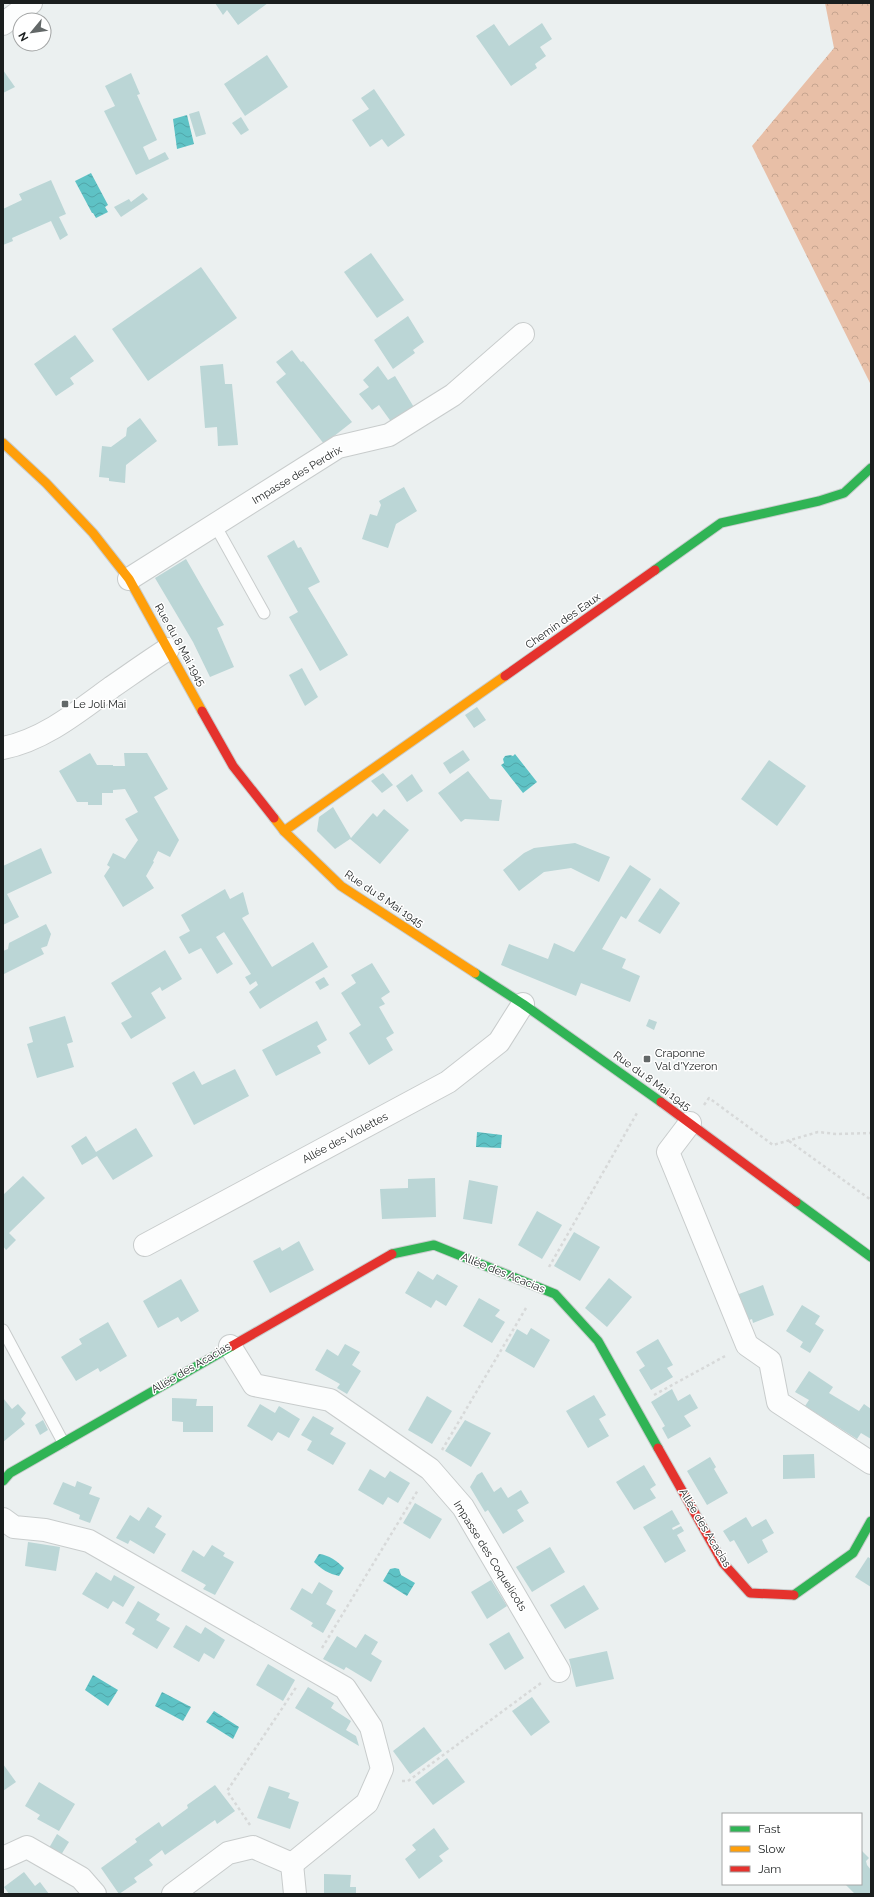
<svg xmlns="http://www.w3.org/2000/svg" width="874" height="1897" viewBox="0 0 874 1897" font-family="Raleway,sans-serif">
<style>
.forest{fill:url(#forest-crowns)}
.water{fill:url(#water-waves)}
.building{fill:#bbd6d6}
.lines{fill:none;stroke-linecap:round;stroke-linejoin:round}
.lane-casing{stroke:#c8cccc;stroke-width:13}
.street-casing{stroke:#c8cccc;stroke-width:24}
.fast-casing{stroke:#c8cccc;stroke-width:11}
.slow-casing{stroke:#c8cccc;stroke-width:11}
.jam-casing{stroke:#c8cccc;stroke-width:11}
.path{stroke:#d7d9d9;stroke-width:2.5;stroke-dasharray:3 3;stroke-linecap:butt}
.lane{stroke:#fcfdfd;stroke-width:11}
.street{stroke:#fcfdfd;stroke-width:22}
.fast{stroke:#30b455;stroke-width:9}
.slow{stroke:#ff9f0a;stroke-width:9}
.jam{stroke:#e5322d;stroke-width:9}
.poi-dot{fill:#636868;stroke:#fff;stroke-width:1.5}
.labels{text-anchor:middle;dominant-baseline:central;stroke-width:3;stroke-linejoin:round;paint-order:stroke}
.street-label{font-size:11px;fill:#1a1e1e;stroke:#fff}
.poi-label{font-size:11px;fill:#1a1e1e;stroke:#fff;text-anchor:start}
</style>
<defs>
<pattern id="forest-crowns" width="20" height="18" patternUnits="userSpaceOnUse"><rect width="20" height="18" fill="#e8bfa7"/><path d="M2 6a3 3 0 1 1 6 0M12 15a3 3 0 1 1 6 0" fill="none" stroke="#c6a48f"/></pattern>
<pattern id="water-waves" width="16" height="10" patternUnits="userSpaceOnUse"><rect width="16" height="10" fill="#5ec2c5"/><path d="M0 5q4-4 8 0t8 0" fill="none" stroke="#51a6a9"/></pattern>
</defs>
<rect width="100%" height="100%" fill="#ebf0f0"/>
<polygon class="forest" points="825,3 871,3 871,385 752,146 834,48"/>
<g class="water">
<polygon points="187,115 194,144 177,149 173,119"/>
<polygon points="91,173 108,205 105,207 108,212 96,218 93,213 92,213 75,181"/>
<polygon points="515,754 537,782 523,793 501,765 504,763 503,759 505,756 510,755 513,756"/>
<polygon points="477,1132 502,1135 501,1148 476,1147"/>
<path d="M319,1554C329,1555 337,1561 344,1568L339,1576C329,1574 321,1569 314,1562Z"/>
<polygon points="395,1568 399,1569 401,1575 415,1583 407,1596 383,1581 390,1569"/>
<polygon points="93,1675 118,1690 108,1706 85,1690"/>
<polygon points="162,1692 191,1707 183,1721 155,1706"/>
<polygon points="214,1711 239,1727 233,1739 206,1722"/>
</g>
<g class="building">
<polygon points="215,3 268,3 238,25 227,10 223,15"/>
<polygon points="542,23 552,39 540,47 546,56 535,64 537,68 511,86 476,36 494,24 509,46"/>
<polygon points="267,55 288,87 245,116 224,84"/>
<polygon points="3,70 15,87 3,93"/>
<polygon points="131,73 140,94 137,95 157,140 143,147 149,160 165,152 169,159 136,175 104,111 115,106 105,86"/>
<polygon points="374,89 405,135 388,147 382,139 370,147 352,120 369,109 361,98"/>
<polygon points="199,111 206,134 196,137 189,114"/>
<polygon points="241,117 249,130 241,135 232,123"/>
<polygon points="51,180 66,214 59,217 68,235 60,240 51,221 12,238 13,241 3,245 3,209 22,200 19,194"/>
<polygon points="143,193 148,199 121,217 114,207 129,199 131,202"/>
<polygon points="371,253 404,300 377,318 344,272"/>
<polygon points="201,267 237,318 148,381 112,329"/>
<polygon points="408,316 424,342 413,350 415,353 393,369 374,340"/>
<polygon points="75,335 94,361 70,378 74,384 56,396 34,364"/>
<polygon points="292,350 301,362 303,361 352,422 324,444 276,382 286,374 276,362"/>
<polygon points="223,364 225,384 232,384 238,445 218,446 217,427 205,428 200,366"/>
<polygon points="378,366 388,380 395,376 415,409 392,423 379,405 372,410 359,394 369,387 363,380"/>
<polygon points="140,418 157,441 126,465 125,483 109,481 109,478 99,477 102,446 111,447 126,436 127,428"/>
<polygon points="404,487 417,511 396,524 388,548 362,539 370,514 377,516 381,505 379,501"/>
<polygon points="294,540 298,548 301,547 320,582 308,588 348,655 320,671 289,617 298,612 267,556"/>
<polygon points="186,559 224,625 217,628 234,667 210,677 193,642 155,578"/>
<polygon points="302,668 318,697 305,706 289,675"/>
<polygon points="477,707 486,720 474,728 465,715"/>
<polygon points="463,750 470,760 450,774 443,763"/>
<polygon points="90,753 97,765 113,765 113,766 125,766 124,753 147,753 168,789 154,797 179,840 170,857 158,851 153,861 154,862 146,876 154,888 123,907 104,876 110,867 107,865 113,853 125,859 138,840 125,819 138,812 125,789 113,790 113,793 102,793 102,805 88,805 88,802 77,802 59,771"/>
<polygon points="769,760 806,786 777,826 741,799"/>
<polygon points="468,771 490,799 502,800 499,821 465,819 461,822 438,793"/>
<polygon points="383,773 393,785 382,793 371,781"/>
<polygon points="412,774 423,791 407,802 396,786"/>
<polygon points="333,807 351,838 373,813 377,817 384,809 409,830 380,864 350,839 335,849 317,831 319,817"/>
<polygon points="575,843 610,857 599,882 571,868 544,872 519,891 503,870 524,853 534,848"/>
<polygon points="41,848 52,873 7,894 19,917 3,925 3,866"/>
<polygon points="630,865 651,879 626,919 621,916 602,949 626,959 622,968 640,976 630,1002 581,983 576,996 501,965 509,944 548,959 554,943 574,952"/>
<polygon points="660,888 680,903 660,934 638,921"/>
<polygon points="225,889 230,899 243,892 249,914 242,918 272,967 313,942 328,967 260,1009 249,992 258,985 256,981 250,985 245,977 251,974 224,932 216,937 233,964 217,974 201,948 189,954 179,937 190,931 181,915"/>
<polygon points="46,924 51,934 47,946 41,948 44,954 4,974 3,951 8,949 9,943"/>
<polygon points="165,950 182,979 162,991 160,987 151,993 166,1018 131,1039 121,1023 132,1017 111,983"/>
<polygon points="372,963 390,992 381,998 385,1004 379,1007 394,1033 386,1038 393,1050 369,1065 349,1033 361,1025 341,993 356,983 351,975"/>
<polygon points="324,977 329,985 320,990 315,982"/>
<polygon points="65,1016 73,1042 67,1044 74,1067 37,1078 27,1044 33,1042 29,1027"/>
<polygon points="649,1019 657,1022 654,1030 646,1026"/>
<polygon points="317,1021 327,1040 317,1046 321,1053 276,1076 262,1050"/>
<polygon points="235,1069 249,1096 194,1125 172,1083 194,1071 202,1085"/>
<polygon points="136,1128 153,1156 113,1180 97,1156 82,1165 71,1146 86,1136 96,1152"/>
<polygon points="23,1176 45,1198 9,1233 16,1240 6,1250 3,1246 3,1195"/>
<polygon points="435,1178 436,1217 382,1219 380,1189 408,1188 408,1179"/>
<polygon points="469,1180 498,1186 492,1224 463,1219"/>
<polygon points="537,1211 562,1225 542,1259 518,1245"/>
<polygon points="574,1232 600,1247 580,1281 554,1266"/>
<polygon points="299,1241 314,1270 270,1293 253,1261 280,1247 282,1251"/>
<polygon points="418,1271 433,1280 437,1274 458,1286 446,1306 436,1300 431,1308 405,1293"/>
<polygon points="609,1278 632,1297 607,1327 585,1308"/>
<polygon points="181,1279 199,1311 181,1322 178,1317 158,1328 143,1301"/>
<polygon points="763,1285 774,1315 753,1323 752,1319 741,1323 731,1297"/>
<polygon points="479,1298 500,1310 495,1316 505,1322 492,1343 463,1326"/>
<polygon points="802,1305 820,1316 815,1324 824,1330 810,1353 800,1347 803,1342 786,1331"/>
<polygon points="108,1322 127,1356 100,1372 98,1368 76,1381 61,1357 82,1344 79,1339"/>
<polygon points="531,1328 550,1340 534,1368 505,1351 517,1329 527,1335"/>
<polygon points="658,1339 673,1365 667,1368 673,1377 651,1390 639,1370 645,1366 636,1352"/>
<polygon points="345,1344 360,1352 352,1365 361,1371 347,1394 337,1388 340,1384 315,1370 327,1349 338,1356"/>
<polygon points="809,1371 833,1387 829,1393 859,1411 864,1404 871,1409 871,1439 861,1433 857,1439 805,1406 809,1400 795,1392"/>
<polygon points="672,1389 678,1401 690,1394 698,1408 684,1416 691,1426 668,1439 662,1428 665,1426 651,1402"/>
<polygon points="594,1395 606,1415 599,1419 609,1436 588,1448 566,1411"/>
<polygon points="427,1396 452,1411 432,1444 408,1430"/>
<polygon points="3,1398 12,1409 18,1404 26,1413 21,1419 25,1424 3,1442"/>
<polygon points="172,1398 197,1399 196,1406 213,1406 213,1432 183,1432 183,1422 172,1421"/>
<polygon points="260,1404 275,1413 279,1406 300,1419 289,1438 278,1432 272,1441 247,1426"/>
<polygon points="313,1416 334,1428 330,1434 346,1443 333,1465 307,1450 312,1441 301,1435"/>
<polygon points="43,1420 48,1430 40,1435 35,1425"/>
<polygon points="465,1420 491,1433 471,1467 445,1451"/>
<polygon points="814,1454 815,1478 783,1479 783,1455"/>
<polygon points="710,1457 716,1467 714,1469 728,1493 707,1505 687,1471"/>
<polygon points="644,1465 656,1485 650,1489 656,1498 634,1510 616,1482"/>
<polygon points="370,1469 385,1478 390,1471 410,1483 398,1503 388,1497 383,1505 358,1490"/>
<polygon points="482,1472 494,1492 501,1487 508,1498 521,1490 529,1503 517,1510 524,1521 503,1534 488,1510 485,1512 470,1487 477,1475"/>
<polygon points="77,1481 92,1487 89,1494 100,1498 90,1523 79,1519 80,1515 53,1504 63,1482 75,1487"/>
<polygon points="415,1503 442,1519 430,1539 403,1523"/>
<polygon points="148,1507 162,1516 155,1527 166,1534 154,1554 130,1540 128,1544 116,1538 130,1515 139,1521"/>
<polygon points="672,1510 680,1524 672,1528 673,1530 681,1526 684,1531 677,1535 686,1551 665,1563 643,1527"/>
<polygon points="746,1517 752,1527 766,1519 774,1533 762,1540 768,1552 748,1564 734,1540 730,1542 723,1531"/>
<polygon points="28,1542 60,1547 56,1571 25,1566"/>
<polygon points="212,1545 225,1553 223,1556 234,1562 215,1595 203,1589 206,1585 181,1571 193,1550 204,1557"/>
<polygon points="550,1547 565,1572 532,1592 516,1567"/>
<polygon points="868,1557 871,1559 871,1587 855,1577"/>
<polygon points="96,1572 111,1581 114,1575 135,1587 123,1607 113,1601 108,1609 82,1594"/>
<polygon points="491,1580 507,1606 487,1619 471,1592"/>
<polygon points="319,1582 333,1591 326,1604 336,1610 323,1633 311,1626 313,1623 290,1609 302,1588 312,1594"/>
<polygon points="584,1585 599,1609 565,1629 550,1605"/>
<polygon points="138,1601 160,1614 156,1620 170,1628 157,1649 132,1634 135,1629 125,1623"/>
<polygon points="186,1625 201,1634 205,1627 225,1640 214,1659 204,1653 199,1662 173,1647"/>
<polygon points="509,1632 524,1658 505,1670 489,1644"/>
<polygon points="365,1634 378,1642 371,1654 382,1661 371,1682 346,1667 344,1670 323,1659 337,1636 356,1648"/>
<polygon points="607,1651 614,1679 576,1687 569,1659"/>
<polygon points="268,1664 295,1680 283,1701 256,1685"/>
<polygon points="308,1687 334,1703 331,1708 351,1721 346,1730 356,1736 359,1746 295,1708"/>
<polygon points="532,1697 550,1722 531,1736 512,1711"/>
<polygon points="424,1727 442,1751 410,1774 393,1751"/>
<polygon points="447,1758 465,1782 433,1805 415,1782"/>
<polygon points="3,1764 16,1782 3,1791"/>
<polygon points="39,1782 75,1804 59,1831 37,1819 40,1815 25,1806"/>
<polygon points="215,1785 235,1811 217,1824 215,1820 165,1855 162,1850 149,1860 153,1865 134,1878 137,1882 119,1894 101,1868 137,1842 135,1839 159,1822 162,1827 188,1808 187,1805"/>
<polygon points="269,1786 290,1793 288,1798 299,1802 290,1829 257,1818"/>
<polygon points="434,1828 449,1849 439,1856 443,1861 419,1879 405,1859 416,1850 412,1845"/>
<polygon points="57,1834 69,1842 61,1855 49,1848"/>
<polygon points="861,1850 869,1858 866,1861 867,1865 871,1870 871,1894 855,1894 845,1884 861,1884"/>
<polygon points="24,1872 35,1886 40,1882 49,1894 9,1894 4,1887"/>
<polygon points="324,1874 351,1875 350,1887 356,1887 356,1894 324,1894"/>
</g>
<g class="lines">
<g class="lane-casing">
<g id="lane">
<polyline points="215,525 264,613"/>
<polyline points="3,1330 63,1442"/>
</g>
</g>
<g class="street-casing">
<g id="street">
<polyline points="3,24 31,3"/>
<polyline points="129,579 338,447 389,435 453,395 523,334"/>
<path d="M3,748C44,740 79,711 112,687C131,674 149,661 168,649"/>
<polyline points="690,1123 668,1152 747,1345 770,1361 778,1402 871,1463"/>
<polyline points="145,1245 448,1082 499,1042 523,1004"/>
<polyline points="230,1346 254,1385 330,1400 430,1469 463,1507 559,1671"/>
<polyline points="3,1519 14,1527 45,1530 89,1541 345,1688 371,1727 382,1769 367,1803 292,1864"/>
<polyline points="3,1858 27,1847 81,1878 95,1894"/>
<polyline points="173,1894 228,1853 253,1847 292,1864 295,1894"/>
</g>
</g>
<g class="fast-casing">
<g id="fast">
<polyline points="655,570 721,523 819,501 844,493 871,468"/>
<polyline points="475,973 523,1004 661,1102"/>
<polyline points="796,1202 871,1257"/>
<polyline points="392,1254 434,1245 555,1294 598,1341 658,1448"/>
<polyline points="3,1481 10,1473 232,1346"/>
<polyline points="794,1595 853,1553 871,1521"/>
</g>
</g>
<g class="slow-casing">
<g id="slow">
<polyline points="3,443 46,483 93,533 129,579 202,711"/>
<polyline points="274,818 284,831 341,886 475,973"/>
<polyline points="284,831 505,676"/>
</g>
</g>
<g class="jam-casing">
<g id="jam">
<polyline points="505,676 655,570"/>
<polyline points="202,711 233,766 274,818"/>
<polyline points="661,1102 796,1202"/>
<polyline points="232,1346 392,1254"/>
<polyline points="658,1448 723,1563 750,1593 794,1595"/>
</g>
</g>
<g class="path">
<polyline points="704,1105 709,1098 773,1145 818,1132 836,1134 871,1133"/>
<polyline points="789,1141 871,1200"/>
<polyline points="549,1267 637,1113"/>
<polyline points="654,1395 727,1355"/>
<polyline points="442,1450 526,1308"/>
<polyline points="322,1648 418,1490"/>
<polyline points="402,1781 408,1781 541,1683"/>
<polyline points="250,1825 227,1791 297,1686"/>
</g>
<use href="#lane" class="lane"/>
<use href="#street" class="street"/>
<use href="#fast" class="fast"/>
<use href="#slow" class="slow"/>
<use href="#jam" class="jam"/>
</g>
<g class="poi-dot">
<rect x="61" y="700" width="8" height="8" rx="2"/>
<rect x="643" y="1055" width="8" height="8" rx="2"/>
</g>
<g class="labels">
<g class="street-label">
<text transform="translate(297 475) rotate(-31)">Impasse des Perdrix</text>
<text transform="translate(563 621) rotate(-35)">Chemin des Eaux</text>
<text transform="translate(180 645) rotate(61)">Rue du 8 Mai 1945</text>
<text transform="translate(384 899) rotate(34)">Rue du 8 Mai 1945</text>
<text transform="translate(652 1081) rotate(36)">Rue du 8 Mai 1945</text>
<text transform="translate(345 1138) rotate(-28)">Allée des Violettes</text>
<text transform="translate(503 1273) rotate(22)">Allée des Acacias</text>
<text transform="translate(191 1368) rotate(-30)">Allée des Acacias</text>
<text transform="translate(705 1528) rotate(59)">Allée des Acacias</text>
<text transform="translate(490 1556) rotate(58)">Impasse des Coquelicots</text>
</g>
<g class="poi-label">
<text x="73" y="704">Le Joli Mai</text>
<text x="655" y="1053">Craponne<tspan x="655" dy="13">Val d'Yzeron</tspan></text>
</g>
</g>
<rect width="874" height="1897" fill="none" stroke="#1a1e1e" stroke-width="8"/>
<rect x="722" y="1813" width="140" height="72" fill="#ffffff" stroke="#a3a5a5"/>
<rect x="730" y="1826" width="20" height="6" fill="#30b455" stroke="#a3a5a5"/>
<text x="758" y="1833" font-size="12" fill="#1a1e1e">Fast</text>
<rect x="730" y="1846" width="20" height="6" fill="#ff9f0a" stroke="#a3a5a5"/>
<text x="758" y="1853" font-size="12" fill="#1a1e1e">Slow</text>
<rect x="730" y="1866" width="20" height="6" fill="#e5322d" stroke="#a3a5a5"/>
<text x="758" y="1873" font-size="12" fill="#1a1e1e">Jam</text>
<g transform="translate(32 32) rotate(241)"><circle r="19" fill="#ffffff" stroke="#a3a5a5"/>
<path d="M0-3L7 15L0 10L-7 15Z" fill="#636868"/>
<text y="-6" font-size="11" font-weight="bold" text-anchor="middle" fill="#1a1e1e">N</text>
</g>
</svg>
